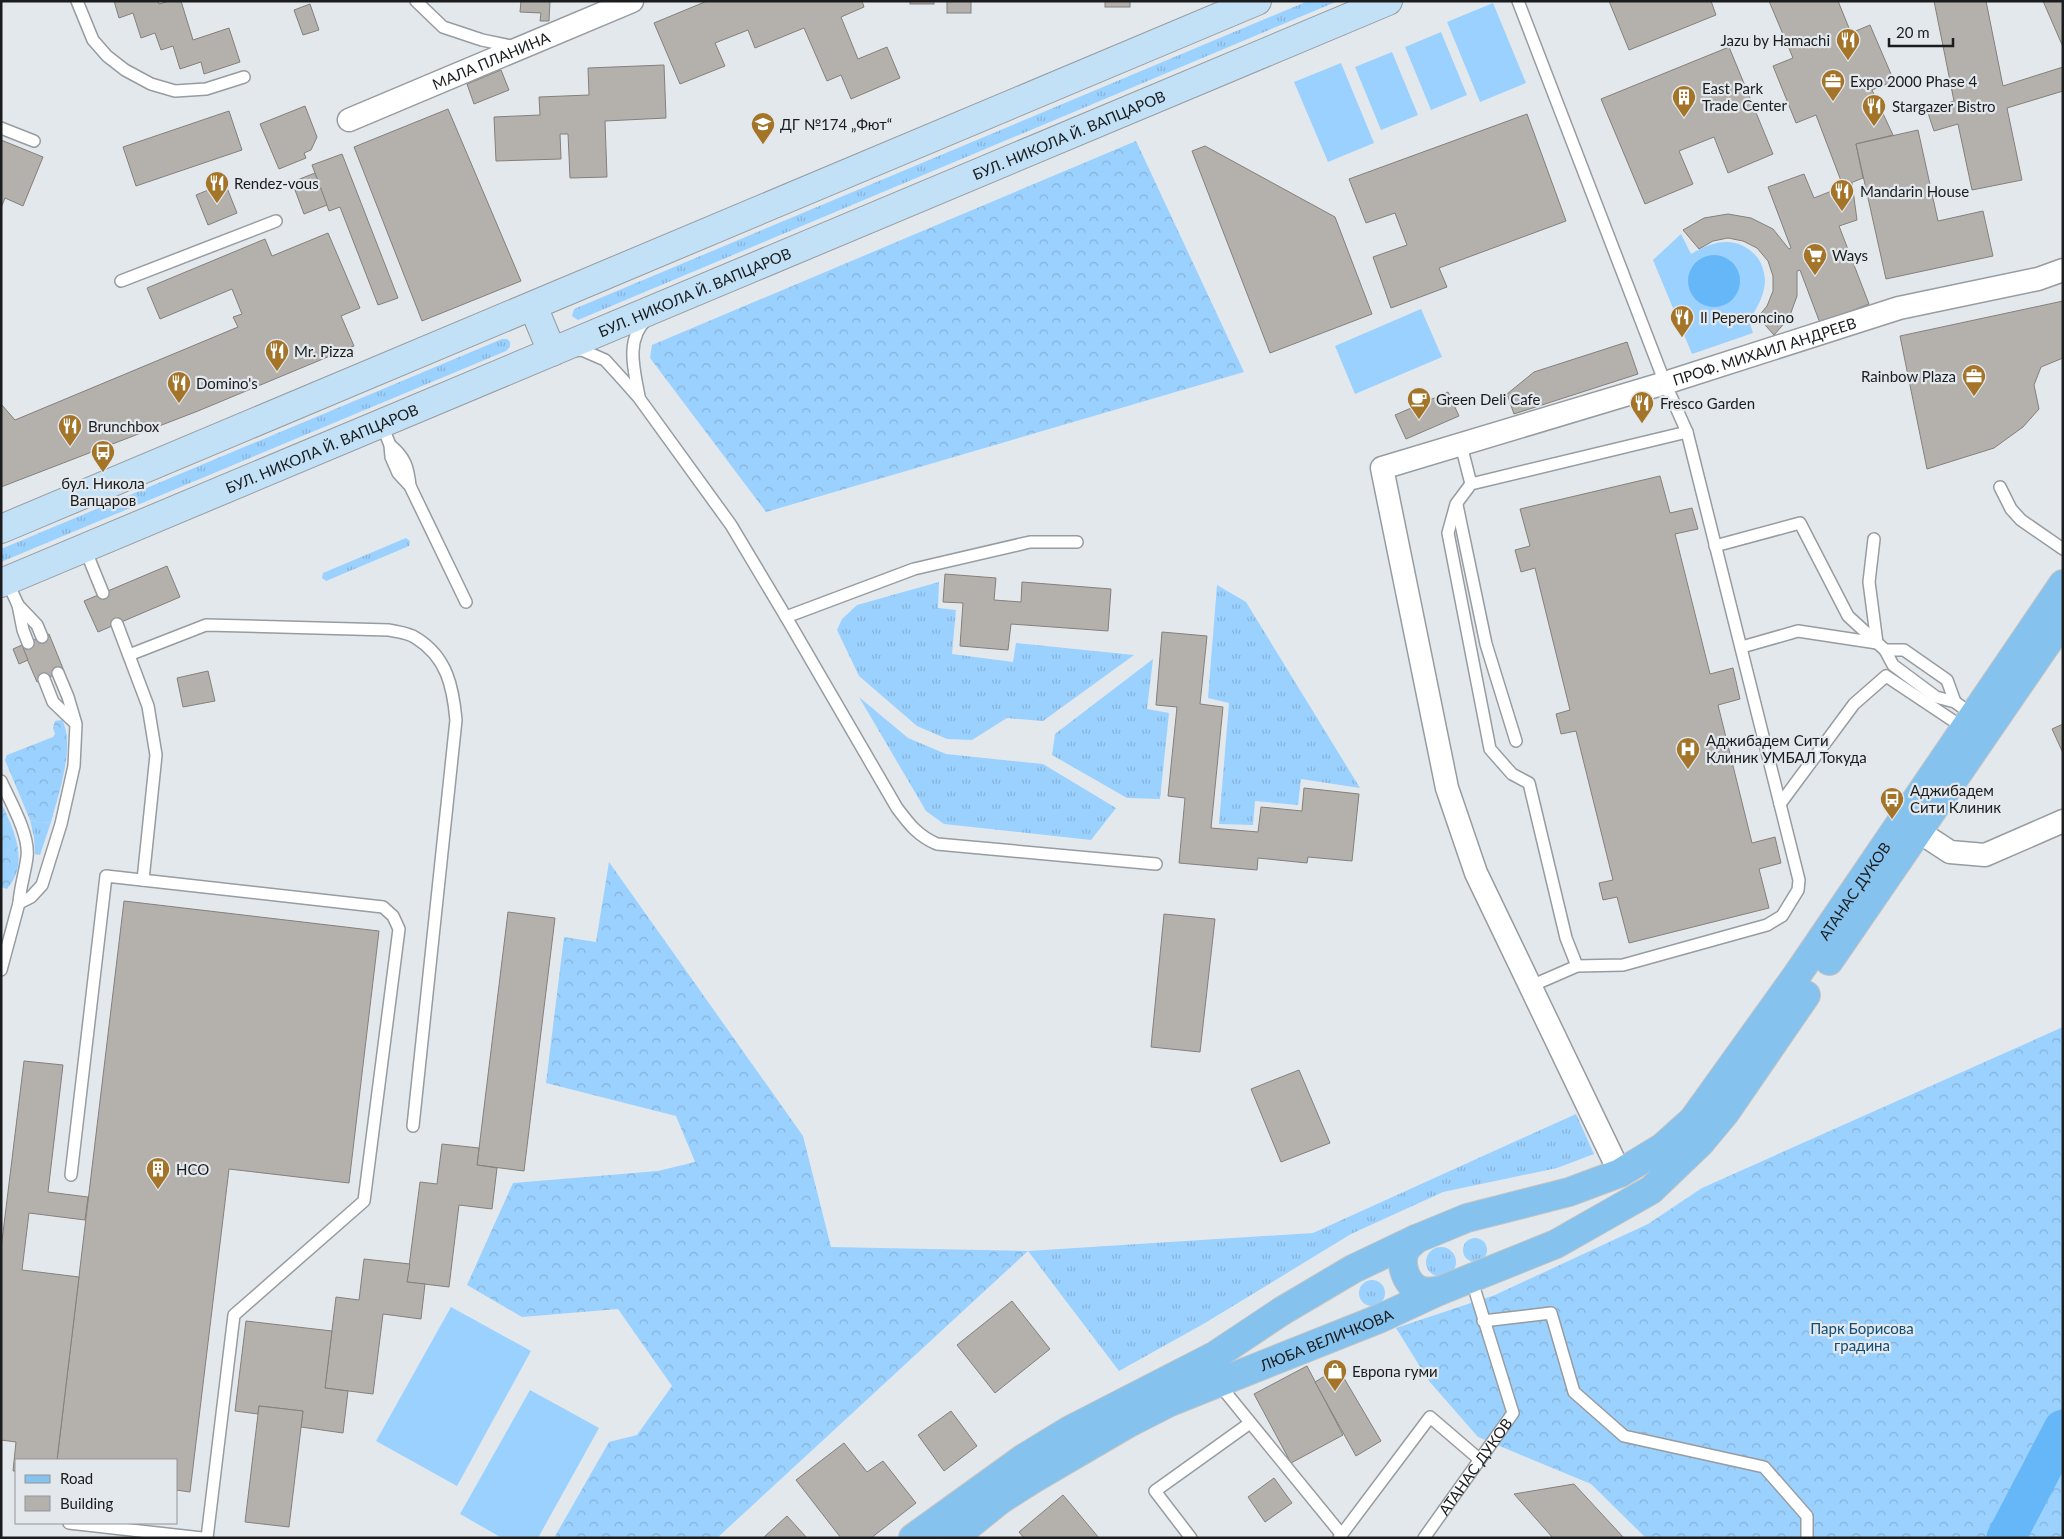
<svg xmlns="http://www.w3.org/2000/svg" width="2064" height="1539" viewBox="0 0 2064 1539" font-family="Lato,sans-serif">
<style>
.grass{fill:url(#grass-tufts)}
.forest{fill:url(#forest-crowns)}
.garden{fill:#9bd1fe}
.water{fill:#65b7f8}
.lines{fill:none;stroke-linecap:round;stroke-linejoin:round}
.river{stroke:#65b7f8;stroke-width:39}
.building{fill:#b4b0ab;stroke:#84807b}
.service-casing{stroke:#979ca0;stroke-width:14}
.minor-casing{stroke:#979ca0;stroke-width:25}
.secondary-casing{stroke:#979ca0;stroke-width:30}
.primary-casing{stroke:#c3c4c4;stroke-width:30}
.service{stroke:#fff;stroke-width:11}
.minor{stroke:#fff;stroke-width:22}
.secondary{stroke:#c2e1f6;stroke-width:28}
.primary{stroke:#86c2ee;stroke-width:28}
.labels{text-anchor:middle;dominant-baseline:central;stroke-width:4.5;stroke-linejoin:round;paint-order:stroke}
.poi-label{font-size:15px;fill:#1a1c1e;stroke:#e3e8ed;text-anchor:start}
.street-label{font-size:15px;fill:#1a1c1e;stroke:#e3e8ed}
.park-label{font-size:15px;fill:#0f4d77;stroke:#e3e8ed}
</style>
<defs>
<pattern id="grass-tufts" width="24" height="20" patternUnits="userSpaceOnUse" patternTransform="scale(1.25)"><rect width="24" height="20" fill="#9bd1fe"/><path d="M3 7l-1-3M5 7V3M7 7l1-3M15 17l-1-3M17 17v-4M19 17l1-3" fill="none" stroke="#85b3d9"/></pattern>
<pattern id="forest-crowns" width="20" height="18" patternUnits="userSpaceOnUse" patternTransform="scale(1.25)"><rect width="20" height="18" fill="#9bd1fe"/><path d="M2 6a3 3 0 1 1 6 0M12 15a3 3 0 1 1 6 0" fill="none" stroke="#85b3d9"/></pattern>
</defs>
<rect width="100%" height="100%" fill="#e3e8ed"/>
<g class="grass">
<polygon points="1308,1 1338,1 578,320 572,316 574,309"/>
<polygon points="502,339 507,339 510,342 510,347 506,351 1,562 1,549"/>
<polygon points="406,538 410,541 409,546 326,581 322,578 323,573"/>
<polygon points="939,582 938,608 956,610 952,654 1013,662 1016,643 1134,655 1043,721 1007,718 972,740 947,739 917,726 859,676 837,630 842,619 857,605"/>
<polygon points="1217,585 1246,602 1360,788 1301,779 1298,805 1255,801 1253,825 1219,824 1229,703 1208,698"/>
<polygon points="1153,659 1147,709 1169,713 1160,799 1127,798 1052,755 1055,734"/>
<polygon points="859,697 908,738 946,754 1043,764 1116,808 1091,840 944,824 926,811"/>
<polygon points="30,820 41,823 51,822 40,855 35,854 34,837"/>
<polygon points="1576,1114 1594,1154 1557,1168 1443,1192 1351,1234 1205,1323 1119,1371 1028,1251 1313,1233"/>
<circle cx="1475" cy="1250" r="12"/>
<circle cx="1441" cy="1262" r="15"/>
<circle cx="1372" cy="1293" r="13"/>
</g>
<g class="forest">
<polygon points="1136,141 1244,372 766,512 650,358 652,345"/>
<path d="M62,720C76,744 58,796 51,822L41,823L30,820L5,760L7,755L53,737L55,734L53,728L55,721Z"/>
<path d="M1,805C5,808 7,816 10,822C19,845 25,868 7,889L1,887Z"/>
<polygon points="609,862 803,1136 831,1247 1028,1251 717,1538 554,1538 609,1442 637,1435 672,1386 618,1309 522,1317 467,1285 513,1183 658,1171 695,1162 676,1116 546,1083 564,937 596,942"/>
<polygon points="2063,1027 2063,1538 1646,1538 1591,1484 1478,1437 1429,1381 1396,1328 1495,1295 1648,1224 1702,1188"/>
</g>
<g class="garden">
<polygon points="1493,3 1526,83 1480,102 1447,22"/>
<polygon points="1441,32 1467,95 1431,110 1405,47"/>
<polygon points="1392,52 1418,115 1381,130 1355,67"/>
<polygon points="1341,63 1374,143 1328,162 1294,82"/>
<path d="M1681,234L1691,254C1714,240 1738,235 1757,257C1762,263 1765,274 1765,282C1764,297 1756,309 1749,321L1753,333L1692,354L1653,260Z"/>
<polygon points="1421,309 1442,357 1355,394 1335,346"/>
<polygon points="451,1307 531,1351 457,1486 376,1441"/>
<polygon points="530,1390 599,1428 538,1538 502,1538 460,1514"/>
</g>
<circle class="water" cx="1714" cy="281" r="26"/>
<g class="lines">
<polyline class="river" points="2006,1538 2063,1429"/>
</g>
<g class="building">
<polygon points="114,1 158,1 159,4 169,1 181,1 193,40 229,28 240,62 204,74 201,62 180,69 173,46 161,50 155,33 141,38 133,13 119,18"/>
<polygon points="521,1 550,1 549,21 540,21 541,13 520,12"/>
<polygon points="707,1 862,1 864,7 841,17 858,59 887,47 900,78 851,99 841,75 827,81 804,28 755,48 748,30 715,43 725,66 680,84 654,23"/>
<rect x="910" y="1" width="24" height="3"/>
<rect x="947" y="1" width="24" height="12"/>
<rect x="1105" y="1" width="25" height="6"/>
<polygon points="1609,1 1711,1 1716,15 1629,50"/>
<polygon points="1769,1 1838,1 1851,33 1870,25 1894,81 1872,90 1893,135 1856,144 1863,178 1843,186 1816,115 1796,123 1773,66 1793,58"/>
<polygon points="1934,1 1986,1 2003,86 2063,67 2063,91 2007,108 2022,180 1972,190 1958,124 1934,131 1927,110 1954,101"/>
<polygon points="2043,1 2063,1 2063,47"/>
<polygon points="310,4 319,30 303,35 294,10"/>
<polygon points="1729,47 1773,154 1728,173 1714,137 1679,151 1693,184 1645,204 1601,99"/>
<polygon points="664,65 666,118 605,121 607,177 570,178 568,134 560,134 561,159 496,161 494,117 540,115 539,97 589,95 588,68"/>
<polygon points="501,70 509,90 474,104 467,84"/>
<polygon points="305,106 317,137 311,150 304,153 306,158 279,169 260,124"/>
<polygon points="448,109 521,281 422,321 354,147"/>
<polygon points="229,111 242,150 136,186 123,147"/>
<polygon points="1527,114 1566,221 1439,268 1447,287 1391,308 1373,257 1407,245 1395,213 1366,223 1349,179"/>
<polygon points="1918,130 1938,221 1983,211 1993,256 1886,279 1856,144"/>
<polygon points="1,140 43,157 23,206 5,198 1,208"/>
<polygon points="1205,146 1335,217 1372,314 1270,353 1192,151"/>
<polygon points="342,154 398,298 378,305 340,207 329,211 312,165"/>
<polygon points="315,173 327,205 304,214 292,182"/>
<polygon points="1804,174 1814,198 1852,183 1857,220 1839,226 1869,304 1820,323 1800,270 1797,271 1797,296 1789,318 1774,335 1758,317 1767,306 1773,291 1773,276 1768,261 1757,248 1743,241 1728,238 1713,241 1699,249 1683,230 1704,218 1728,214 1751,218 1773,229 1789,249 1791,248 1768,187"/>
<polygon points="225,183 237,213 208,225 196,195"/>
<polygon points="328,233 360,308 341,316 354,346 198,411 1,487 1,404 15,420 238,327 233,317 242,314 232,289 160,319 147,288 265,239 272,256"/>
<polygon points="2063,301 2063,358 2041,367 2034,385 2039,409 2023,427 1994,448 1927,469 1900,336"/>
<polygon points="1627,342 1638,374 1514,414 1507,394 1534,372"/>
<polygon points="1448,392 1459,416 1406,439 1395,415"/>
<polygon points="1660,476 1670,513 1692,508 1698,529 1675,534 1710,674 1733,668 1740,699 1718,705 1752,843 1775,837 1781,863 1759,869 1769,908 1629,943 1617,897 1603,900 1599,883 1613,880 1576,731 1561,734 1556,714 1570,710 1535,568 1521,572 1515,550 1530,546 1520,509"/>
<polygon points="167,566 180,597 98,632 84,601"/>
<polygon points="945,574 996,578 994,600 1021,602 1022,582 1111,589 1108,631 1011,624 1008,650 960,646 963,603 943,602"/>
<polygon points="1162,632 1207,636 1200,704 1223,707 1211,828 1258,832 1261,807 1302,811 1304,788 1359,794 1352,861 1308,857 1307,863 1258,858 1257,870 1179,863 1185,798 1168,796 1177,707 1156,705"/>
<polygon points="49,634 64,671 37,682 21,645"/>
<polygon points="22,645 28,660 19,664 13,649"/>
<polygon points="208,671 215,701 183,707 177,678"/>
<polygon points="2063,724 2063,753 2052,729"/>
<polygon points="124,901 379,931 349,1183 229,1169 190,1492 176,1490 176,1460 57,1460"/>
<polygon points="508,912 555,918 524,1171 477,1165"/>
<polygon points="1164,914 1215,919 1200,1052 1151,1047"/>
<polygon points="24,1061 63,1065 48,1192 88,1197 85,1220 29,1213 22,1270 79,1277 57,1460 16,1460 16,1471 13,1471 16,1442 1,1440 1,1249"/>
<polygon points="1299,1070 1330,1143 1281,1162 1251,1089"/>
<polygon points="442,1144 479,1148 477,1165 497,1168 492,1209 459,1205 449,1287 407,1282 420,1182 437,1184"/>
<polygon points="364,1259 410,1264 407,1282 425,1284 421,1319 383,1314 373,1394 325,1388 336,1297 359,1300"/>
<polygon points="1012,1301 1050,1349 995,1393 957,1345"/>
<polygon points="246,1321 332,1331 325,1388 348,1391 343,1433 301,1427 303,1411 259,1406 258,1414 235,1411"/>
<polygon points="1307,1366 1343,1435 1291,1463 1254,1394"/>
<polygon points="1338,1368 1381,1441 1356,1456 1315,1382"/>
<polygon points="259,1406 303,1411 289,1527 245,1522"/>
<polygon points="951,1411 977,1446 944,1471 918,1435"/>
<polygon points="844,1443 867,1472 883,1461 916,1503 871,1538 841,1538 796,1480"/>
<polygon points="1274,1478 1292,1503 1265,1522 1248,1497"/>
<polygon points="1574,1484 1624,1538 1553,1538 1514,1494"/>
<polygon points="1063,1495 1099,1538 1024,1538 1019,1532"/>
<polygon points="787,1516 807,1538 763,1538"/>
</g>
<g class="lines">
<g class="service-casing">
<g id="service">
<polyline points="77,1 93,40 107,56 125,70 151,84 175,91 206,89 244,77"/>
<polyline points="416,1 443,27 482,40 516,47"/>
<polyline points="1518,1 1665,383 1687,432 1799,880 1798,890 1782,916 1767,925 1623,965 1577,966 1531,986"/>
<polyline points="1,128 34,141"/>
<polyline points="121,281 276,221"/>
<path d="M572,351L582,350L605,360L625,382L639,398L731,525L786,617L897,808C909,824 918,836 937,844L1156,864"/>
<path d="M639,396C634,370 625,339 647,319"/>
<polyline points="381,423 390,445 391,457 398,473 410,486 466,602"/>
<path d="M390,445C405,457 408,467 410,486"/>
<polyline points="1461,445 1471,484"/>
<polyline points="2000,487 2011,509 2021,520 2063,549"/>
<polyline points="1457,505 1486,644 1516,741"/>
<polyline points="1874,539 1869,582 1877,643"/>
<polyline points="1715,546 1800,523 1848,616 1885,650 1893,665 1936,697 1955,702 1973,715"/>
<polyline points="85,549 103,593"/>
<polyline points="7,581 18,605 23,630 28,643"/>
<polyline points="18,605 37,625 42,637"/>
<polyline points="786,617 914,569 1030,542 1077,542"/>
<polyline points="117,624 148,706 156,755 143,880"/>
<polyline points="1742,647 1798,631 1877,643"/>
<polyline points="1885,650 1904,650 1947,680 1955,702"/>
<path d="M129,655L206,625L389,630C397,632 409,633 416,638C447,657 453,687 456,720L413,1126"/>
<polyline points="44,679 53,702 75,723"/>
<path d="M1,781C10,801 30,835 27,857C25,873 20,887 19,903"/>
<polyline points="1780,804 1854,704 1886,676 1964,728"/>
<polyline points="1577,966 1566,938 1529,783 1512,774 1490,749 1448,533 1456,504 1471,484 1687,432"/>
<polyline points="1,970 19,903 31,897 42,885 61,824 74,766 76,724 68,697 58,673"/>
<polyline points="71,1175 106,876 383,907 393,916 399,929 364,1201 234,1315 207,1538"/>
<polyline points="1483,1321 1551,1313 1574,1392 1624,1436 1764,1467 1807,1516 1807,1538"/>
<polyline points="1218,1383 1342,1535"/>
<polyline points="69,1523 202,1538"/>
<polyline points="1191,1538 1155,1491 1250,1423"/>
<polyline points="1339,1538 1430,1417 1479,1459"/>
<path id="s1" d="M1424,1538L1513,1413L1471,1278"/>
</g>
</g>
<g class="minor-casing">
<g id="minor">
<path id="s2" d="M349,120L632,1"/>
<polyline points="1918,831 1950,852 1985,855 2063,821"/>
<path id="s3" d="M1620,1173L1476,873L1447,788L1382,468L1665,383L1899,308L2038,279L2063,270"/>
</g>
</g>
<g class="secondary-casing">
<g id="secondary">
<polyline points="533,306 552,352"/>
<polyline points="1,529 1257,1"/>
<path id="s4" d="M1,583L1388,1"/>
</g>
</g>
<g class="primary-casing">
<g id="primary">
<polyline points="1829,961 2063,620"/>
<path d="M1416,1239C1413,1242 1407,1247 1405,1251C1399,1265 1407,1288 1423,1291C1428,1292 1434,1291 1439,1291"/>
<path id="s5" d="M913,1538L1024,1458L1070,1430L1216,1355L1282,1311L1353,1269L1416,1239L1467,1218L1569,1192L1620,1173L1663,1147L1693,1120L1797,975L2063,584"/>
<path id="s6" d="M953,1538L1000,1500L1033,1479L1127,1424L1170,1402L1381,1318L1439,1291L1556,1244L1651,1190L1700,1143L1725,1113L1806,995"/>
</g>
</g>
<use href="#service" class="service"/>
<use href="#minor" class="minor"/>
<use href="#secondary" class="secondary"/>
<use href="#primary" class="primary"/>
</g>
<defs>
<g id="restaurant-pin" transform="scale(1.25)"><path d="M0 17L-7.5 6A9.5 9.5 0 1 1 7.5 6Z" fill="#a47528" stroke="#e3e8ed"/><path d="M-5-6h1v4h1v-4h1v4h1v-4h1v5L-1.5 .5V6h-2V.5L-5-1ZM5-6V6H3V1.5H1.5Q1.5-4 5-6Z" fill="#fff"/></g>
<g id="office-pin" transform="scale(1.25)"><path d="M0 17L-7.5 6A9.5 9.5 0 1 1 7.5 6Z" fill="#a47528" stroke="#e3e8ed"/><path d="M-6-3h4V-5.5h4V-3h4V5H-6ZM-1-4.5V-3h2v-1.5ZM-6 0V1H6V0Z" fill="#fff"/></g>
<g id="building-pin" transform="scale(1.25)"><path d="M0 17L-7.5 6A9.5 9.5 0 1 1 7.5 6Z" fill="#a47528" stroke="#e3e8ed"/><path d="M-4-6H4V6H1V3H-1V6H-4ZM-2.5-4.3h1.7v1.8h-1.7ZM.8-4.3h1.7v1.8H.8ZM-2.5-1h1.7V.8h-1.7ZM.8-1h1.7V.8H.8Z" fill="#fff"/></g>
<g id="school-pin" transform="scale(1.25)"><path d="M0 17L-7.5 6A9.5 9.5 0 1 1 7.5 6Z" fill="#a47528" stroke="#e3e8ed"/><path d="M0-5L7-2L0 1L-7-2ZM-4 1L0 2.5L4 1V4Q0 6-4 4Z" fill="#fff"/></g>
<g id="supermarket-pin" transform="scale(1.25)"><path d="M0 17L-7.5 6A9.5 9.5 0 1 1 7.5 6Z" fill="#a47528" stroke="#e3e8ed"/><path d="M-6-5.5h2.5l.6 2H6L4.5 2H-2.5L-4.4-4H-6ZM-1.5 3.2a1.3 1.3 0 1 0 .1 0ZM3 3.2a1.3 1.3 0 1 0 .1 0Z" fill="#fff"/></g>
<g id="cafe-pin" transform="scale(1.25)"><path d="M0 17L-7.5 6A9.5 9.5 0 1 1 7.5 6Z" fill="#a47528" stroke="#e3e8ed"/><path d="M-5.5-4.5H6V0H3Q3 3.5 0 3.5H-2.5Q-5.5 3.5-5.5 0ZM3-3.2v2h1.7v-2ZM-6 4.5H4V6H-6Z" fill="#fff"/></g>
<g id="bus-pin" transform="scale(1.25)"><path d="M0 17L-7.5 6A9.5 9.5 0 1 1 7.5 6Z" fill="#a47528" stroke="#e3e8ed"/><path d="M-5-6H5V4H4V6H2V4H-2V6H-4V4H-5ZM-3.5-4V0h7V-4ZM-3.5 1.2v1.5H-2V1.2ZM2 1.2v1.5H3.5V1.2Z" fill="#fff"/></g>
<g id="hospital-pin" transform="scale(1.25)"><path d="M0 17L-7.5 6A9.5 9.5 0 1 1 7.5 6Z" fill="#a47528" stroke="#e3e8ed"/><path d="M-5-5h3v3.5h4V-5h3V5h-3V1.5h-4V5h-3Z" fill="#fff"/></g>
<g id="shop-pin" transform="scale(1.25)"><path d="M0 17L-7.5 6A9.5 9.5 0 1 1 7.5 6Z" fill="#a47528" stroke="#e3e8ed"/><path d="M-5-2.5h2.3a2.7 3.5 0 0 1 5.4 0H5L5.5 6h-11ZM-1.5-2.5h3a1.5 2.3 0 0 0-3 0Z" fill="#fff"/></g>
</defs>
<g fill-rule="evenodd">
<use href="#restaurant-pin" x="1848" y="40"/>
<use href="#office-pin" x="1833" y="81"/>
<use href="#building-pin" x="1684" y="97"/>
<use href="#restaurant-pin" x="1874" y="106"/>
<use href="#school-pin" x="763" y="124"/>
<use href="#restaurant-pin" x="217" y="183"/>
<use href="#restaurant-pin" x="1842" y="191"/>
<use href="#supermarket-pin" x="1815" y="255"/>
<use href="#restaurant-pin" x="1682" y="317"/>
<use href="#restaurant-pin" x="277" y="351"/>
<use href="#office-pin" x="1974" y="376"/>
<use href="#restaurant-pin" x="179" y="383"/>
<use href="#cafe-pin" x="1419" y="399"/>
<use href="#restaurant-pin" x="1642" y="403"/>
<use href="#restaurant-pin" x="70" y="426"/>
<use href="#bus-pin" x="103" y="452"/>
<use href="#hospital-pin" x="1688" y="749"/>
<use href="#bus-pin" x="1892" y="799"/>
<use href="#building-pin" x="158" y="1169"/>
<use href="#shop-pin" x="1335" y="1371"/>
</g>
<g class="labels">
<g class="poi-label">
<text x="1830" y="40" text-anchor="end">Jazu by Hamachi</text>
<text x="1850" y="81">Expo 2000 Phase 4</text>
<text x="1702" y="88">East Park<tspan x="1702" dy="17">Trade Center</tspan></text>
<text x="1892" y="106">Stargazer Bistro</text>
<text x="780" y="124">ДГ №174 „Фют“</text>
<text x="234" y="183">Rendez-vous</text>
<text x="1860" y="191">Mandarin House</text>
<text x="1832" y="255">Ways</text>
<text x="1700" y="317">Il Peperoncino</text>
<text x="294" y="351">Mr. Pizza</text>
<text x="1956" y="376" text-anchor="end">Rainbow Plaza</text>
<text x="196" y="383">Domino's</text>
<text x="1436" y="399">Green Deli Cafe</text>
<text x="1660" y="403">Fresco Garden</text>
<text x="88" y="426">Brunchbox</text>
<text x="103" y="483" text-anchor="middle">бул. Никола<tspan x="103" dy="17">Вапцаров</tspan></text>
<text x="1706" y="740">Аджибадем Сити<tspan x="1706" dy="17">Клиник УМБАЛ Токуда</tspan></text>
<text x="1910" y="790">Аджибадем<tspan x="1910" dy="17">Сити Клиник</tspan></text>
<text x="176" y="1169">НСО</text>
<text x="1352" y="1371">Европа гуми</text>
</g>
<g class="street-label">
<text stroke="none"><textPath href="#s2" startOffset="154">МАЛА ПЛАНИНА</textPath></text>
<text stroke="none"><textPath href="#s4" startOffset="1158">БУЛ. НИКОЛА Й. ВАПЦАРОВ</textPath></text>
<text stroke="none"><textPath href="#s4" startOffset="752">БУЛ. НИКОЛА Й. ВАПЦАРОВ</textPath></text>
<text stroke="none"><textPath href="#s3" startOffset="1149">ПРОФ. МИХАИЛ АНДРЕЕВ</textPath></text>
<text stroke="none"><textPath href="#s4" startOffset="348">БУЛ. НИКОЛА Й. ВАПЦАРОВ</textPath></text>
<text stroke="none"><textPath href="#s5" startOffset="1172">АТАНАС ДУКОВ</textPath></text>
<text stroke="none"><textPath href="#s6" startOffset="425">ЛЮБА ВЕЛИЧКОВА</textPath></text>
<text stroke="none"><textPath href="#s1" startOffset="88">АТАНАС ДУКОВ</textPath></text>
</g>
<g class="park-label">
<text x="1862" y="1328">Парк Борисова<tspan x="1862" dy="17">градина</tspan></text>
</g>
</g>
<rect width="2064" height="1539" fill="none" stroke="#1a1c1e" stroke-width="5"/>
<rect x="15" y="1459" width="162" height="65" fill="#e3e8ed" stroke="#93969a"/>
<rect x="25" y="1475" width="25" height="8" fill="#86c2ee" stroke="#93969a"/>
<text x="60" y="1484" font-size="15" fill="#1a1c1e">Road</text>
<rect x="25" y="1496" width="25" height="15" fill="#b4b0ab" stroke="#93969a"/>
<text x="60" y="1509" font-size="15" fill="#1a1c1e">Building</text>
<path d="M1889 38v8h64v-8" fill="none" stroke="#1a1c1e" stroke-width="2.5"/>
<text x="1896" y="38" font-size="15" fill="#1a1c1e" stroke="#e3e8ed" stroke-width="4" paint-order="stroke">20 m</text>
</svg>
